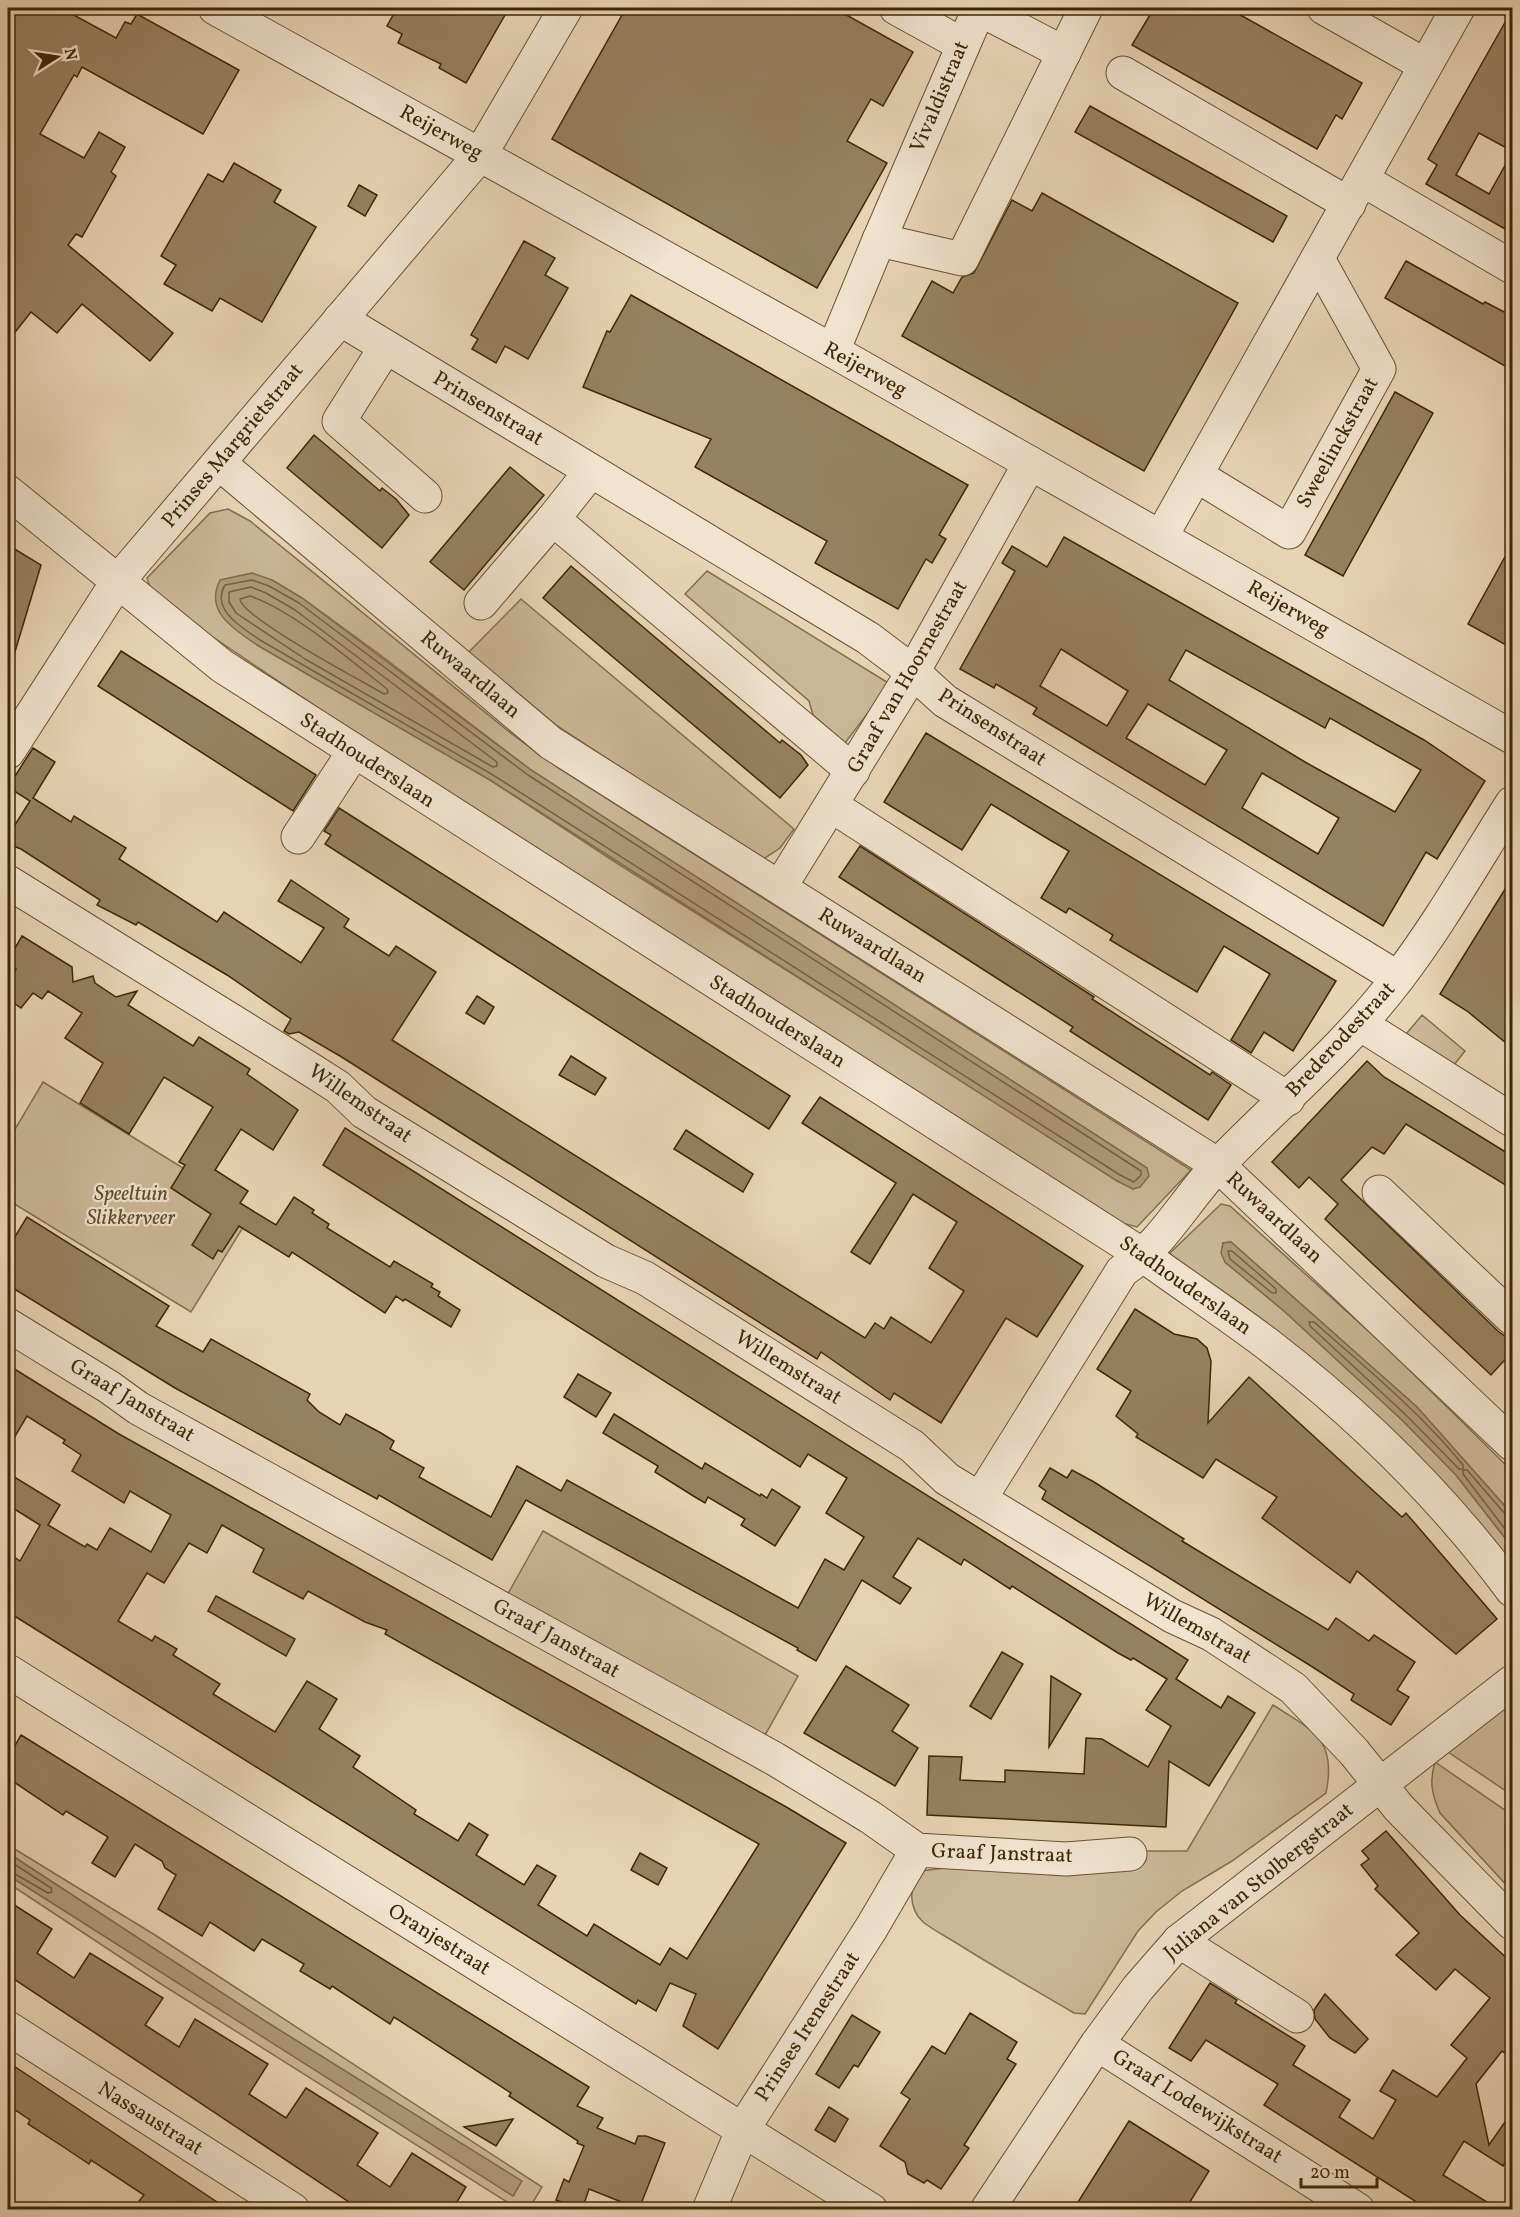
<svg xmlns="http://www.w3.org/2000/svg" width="1520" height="2217" viewBox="0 0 1520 2217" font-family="Vollkorn,serif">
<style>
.green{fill:#cbb797;stroke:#846f4e;stroke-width:1.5;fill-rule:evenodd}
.water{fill:#ae9979;stroke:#816b4a;stroke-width:1.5}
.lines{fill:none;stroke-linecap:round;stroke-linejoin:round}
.shore{stroke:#76603e;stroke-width:1.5}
.building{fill:#968160;stroke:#3e2704;stroke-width:1.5;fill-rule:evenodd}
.minor-casing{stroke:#685230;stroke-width:35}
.minor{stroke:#f0e3cf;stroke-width:33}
.labels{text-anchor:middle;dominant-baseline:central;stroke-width:4.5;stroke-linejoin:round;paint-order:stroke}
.street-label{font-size:21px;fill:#3e2704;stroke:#f0e3cf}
.park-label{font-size:21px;font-style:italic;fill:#614b29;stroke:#f0e3cf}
</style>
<rect width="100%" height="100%" fill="#e8d4b5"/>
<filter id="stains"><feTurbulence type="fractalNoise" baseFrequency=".00333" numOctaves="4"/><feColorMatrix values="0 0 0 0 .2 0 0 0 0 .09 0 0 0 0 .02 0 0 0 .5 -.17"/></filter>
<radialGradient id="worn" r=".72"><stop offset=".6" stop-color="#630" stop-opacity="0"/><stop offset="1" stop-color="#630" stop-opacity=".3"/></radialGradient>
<g class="green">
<path d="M228,509L250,521L513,735L560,769L1191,1170L1137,1227L1114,1221L406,767L153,597L147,578L210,513ZM272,580L302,598L379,654L531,770L1147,1168L1133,1189L615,862L490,780L257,645Z"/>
<polygon points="707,571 890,684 845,743 813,715 809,701 685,594"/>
<polygon points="521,599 794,829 780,848 762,860 539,714 466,655"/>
<polygon points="1422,1015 1465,1051 1446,1075 1402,1039"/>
<polygon points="43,1082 253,1211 191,1312 8,1200 8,1141"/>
<polygon points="1221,1204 1230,1206 1385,1346 1512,1471 1512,1514 1417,1407 1231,1242 1223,1243 1225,1262 1284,1311 1402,1420 1456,1475 1512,1547 1512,1572 1175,1263 1170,1253"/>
<polygon points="543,1531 798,1676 759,1746 504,1601"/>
<polygon points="1512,1698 1512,1795 1445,1750"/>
<path d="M1273,1705C1314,1731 1337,1740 1326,1793L1232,1861L1182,1891L1156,1912L1138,1931L1085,2014L1074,2013C1035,1990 996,1968 958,1944C947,1937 933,1930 923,1922C908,1908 909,1886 920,1871L1089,1851H1187Z"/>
<path d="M1435,1762L1512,1815V1891L1440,1813C1432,1795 1429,1782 1435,1762Z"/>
<polygon points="8,1845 155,1935 542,2187 529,2209 518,2209 161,1984 8,1883 8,1875 514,2195 521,2181 265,2021 8,1853"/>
</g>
<g class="water">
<path d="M252,573L272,580L302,598L531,770L1147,1168L1149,1176L1140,1187L1133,1189L1117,1181L490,780L257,645C234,629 204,612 220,580Z"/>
<polygon points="1231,1242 1417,1407 1512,1514 1512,1547 1456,1475 1402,1420 1284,1311 1225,1262 1221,1253 1223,1243"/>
<polygon points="8,1853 265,2021 522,2181 513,2196 8,1875"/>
</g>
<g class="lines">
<g class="shore">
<path d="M252,580L269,586L299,603L528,775L1141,1171V1175L1134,1182L1120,1175L493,775L260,640C243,628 210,610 225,585Z"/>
<polygon points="251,587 266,593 295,610 497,762 497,766 493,767 305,659 236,613 229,602 229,592"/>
<path d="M250,596C294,611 350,660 387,689L388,693L384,694C362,681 241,617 240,599Z"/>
<polygon points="1228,1251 1232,1251 1276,1289 1276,1293 1272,1293 1230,1259"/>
<path d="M1309,1322H1314C1365,1367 1420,1412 1463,1465V1469H1459L1407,1416L1310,1326Z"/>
<polyline points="1512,1517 1506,1515 1467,1470 1463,1470 1463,1474 1512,1538"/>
<polyline points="8,1860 51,1888 52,1892 48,1893 8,1870"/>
</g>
</g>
<g class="building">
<polygon points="8,8 61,8 116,38 125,22 131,24 137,14 239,70 203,134 82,67 77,77 74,75 40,134 84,158 99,132 125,147 111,172 116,176 82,237 76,234 68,245 173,333 150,361 82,304 57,333 31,312 8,341"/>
<polygon points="397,8 509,8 466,83 439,68 441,64 398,43 402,34 387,26"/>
<polygon points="626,8 834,8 913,52 883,106 871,99 847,141 887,163 817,288 552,139"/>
<polygon points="1154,8 1228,8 1362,83 1342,119 1336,115 1317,149 1132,45"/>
<polygon points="1512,10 1512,151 1479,133 1456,175 1489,194 1512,153 1512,233 1426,184 1437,165 1428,159"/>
<polygon points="1090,106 1287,216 1273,242 1075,132"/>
<polygon points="234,163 281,190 274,202 316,227 262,322 220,298 212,311 164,284 176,265 161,256 208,174 223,182"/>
<polygon points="359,185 377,195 365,216 348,206"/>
<polygon points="1042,193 1238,303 1144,471 902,336 932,281 953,293 962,277 974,273 1012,200 1032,211"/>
<polygon points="524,241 555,258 545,275 568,288 528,359 505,346 496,363 472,349 478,339 471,335"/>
<polygon points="1406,261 1483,304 1485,302 1512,316 1512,370 1385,298"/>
<polygon points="631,295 968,485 939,535 946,539 932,563 926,559 898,609 815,563 827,541 695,467 711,439 583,387 607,331 610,332"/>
<polygon points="1395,392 1433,413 1343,576 1305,555"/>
<polygon points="314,435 380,491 382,488 396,499 409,515 382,548 287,468"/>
<polygon points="510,467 544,495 464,590 430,562"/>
<path d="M1064,537L1424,740L1485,781L1437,859L1426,852L1383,926L1033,714L1037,708L996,684L994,688L960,669L1015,571L1002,563L1012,546L1047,567ZM1061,649L1128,691L1107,726L1040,686ZM1186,650L1325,728L1330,718L1421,770L1395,812L1305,762L1169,680ZM1148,704L1227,750L1205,785L1126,738ZM1262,773L1339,818L1318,854L1242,808Z"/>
<polygon points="1512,544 1512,633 1506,645 1468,624"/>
<polygon points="8,545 41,565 11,665 8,664"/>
<polygon points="571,566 780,743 782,740 801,755 808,765 780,798 543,598"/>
<polygon points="121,651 316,775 293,811 98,686"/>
<polygon points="926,733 1336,981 1293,1051 1264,1032 1251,1053 1231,1040 1270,974 1224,946 1197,992 1110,940 1113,935 1069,908 1066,913 1041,898 1069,851 1050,840 991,804 962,850 884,802"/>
<polygon points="33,748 55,762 33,798 71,822 74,816 126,848 119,859 217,922 224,912 301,963 324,928 278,901 291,880 349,919 344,927 389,956 396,946 436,972 392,1040 865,1338 875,1323 884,1329 891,1317 931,1343 964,1291 929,1268 957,1222 913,1194 870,1264 851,1252 896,1183 802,1123 820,1097 1083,1266 1037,1337 1006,1318 941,1423 894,1393 890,1400 821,1352 817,1359 340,1056 299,1032 289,1034 284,1031 291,1019 227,975 138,922 136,925 97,905 100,900 21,849 8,844 8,836 30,801 8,787"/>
<polygon points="339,808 790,1096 769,1129 325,844 331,835 324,831"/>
<polygon points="860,846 1094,997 1092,999 1210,1075 1212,1072 1231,1085 1208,1120 1070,1031 1073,1027 839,877"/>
<polygon points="1512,878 1512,1048 1467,1011 1440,994"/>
<polygon points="22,936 72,967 73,982 93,976 95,983 116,997 137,991 128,1005 193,1046 199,1037 250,1069 247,1074 298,1110 273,1150 241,1129 215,1170 248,1191 240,1203 276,1225 294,1197 314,1210 312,1213 329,1224 327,1228 390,1267 394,1261 433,1284 431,1287 440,1292 438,1296 460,1310 451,1327 405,1299 403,1301 396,1296 385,1313 292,1252 289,1257 239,1226 222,1252 218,1250 213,1259 192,1245 211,1214 171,1188 185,1165 179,1162 213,1107 164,1077 129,1134 80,1103 103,1063 65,1038 82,1013 48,991 42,999 33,993 21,1008 8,999 8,983 16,969 8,964 8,960"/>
<polygon points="477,996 494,1007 484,1024 466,1013"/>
<polygon points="571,1056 606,1078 595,1095 559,1075"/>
<polygon points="1367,1061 1384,1077 1512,1156 1512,1189 1406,1124 1384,1154 1372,1147 1341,1180 1499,1332 1512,1341 1512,1352 1491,1375 1325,1219 1338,1204 1309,1177 1299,1188 1272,1162"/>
<polygon points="345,1128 1188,1660 1176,1679 1221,1708 1228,1696 1255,1713 1209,1786 1169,1761 1166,1827 927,1815 929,1756 962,1757 960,1780 1005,1782 1005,1770 1084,1774 1086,1738 1102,1739 1148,1767 1171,1726 1146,1710 1167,1679 1133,1658 1131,1660 1118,1653 1012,1586 1010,1589 964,1559 961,1565 918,1538 893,1577 911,1588 900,1604 862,1580 816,1661 797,1650 798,1648 526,1500 492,1560 379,1495 377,1499 175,1388 8,1285 8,1248 27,1217 169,1306 156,1326 203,1352 211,1339 310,1394 307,1400 319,1412 340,1425 346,1414 381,1433 394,1441 390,1449 424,1468 419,1477 491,1517 517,1466 561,1491 567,1480 798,1608 825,1559 844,1570 864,1537 826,1513 847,1478 808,1454 800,1467 323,1165"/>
<polygon points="686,1130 753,1174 743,1192 674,1149"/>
<polygon points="1135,1309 1174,1334 1197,1339 1207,1348 1211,1361 1208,1423 1249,1377 1402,1517 1406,1513 1497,1619 1456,1654 1357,1571 1350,1583 1262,1518 1277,1497 1216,1459 1203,1478 1136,1437 1138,1434 1116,1416 1131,1391 1097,1369"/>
<path d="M8,1365L119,1434L788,1808L846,1843L718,2049L683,2026L696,1994L670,1983L656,2011L638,2000L636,2004L8,1612V1553L20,1561L40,1525L8,1505V1473L60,1505L48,1525L85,1547L87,1544L97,1550L110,1528L151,1552L171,1515L130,1491L124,1503L72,1471L81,1455L63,1443L65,1440L27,1416L8,1448ZM222,1525L264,1549L253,1572L303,1599L308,1591L365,1622L387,1630L385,1634L759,1844L687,1959L670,1948L660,1965L594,1924L587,1936L538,1905L556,1876L537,1865L524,1885L476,1855L488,1835L469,1823L458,1841L414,1814L416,1810L353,1767L360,1756L319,1729L337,1699L307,1681L275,1732L213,1694L220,1684L173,1655L177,1649L155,1636L152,1641L118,1621L147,1573L164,1583L189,1543L207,1553Z"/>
<polygon points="578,1374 611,1393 596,1417 564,1397"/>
<polygon points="614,1414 702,1469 705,1463 760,1496 761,1494 767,1498 772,1489 800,1507 775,1546 741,1525 745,1519 708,1497 705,1503 695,1497 655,1472 658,1466 603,1433"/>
<polygon points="1050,1468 1067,1478 1072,1470 1094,1482 1184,1539 1182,1541 1328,1630 1336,1618 1369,1641 1374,1635 1415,1662 1397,1690 1409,1697 1391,1725 1351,1700 1354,1694 1311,1666 1042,1499 1046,1491 1039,1486"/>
<polygon points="216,1596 295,1639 286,1656 208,1611"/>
<polygon points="1002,1652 1023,1664 991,1719 970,1706"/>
<polygon points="846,1666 909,1705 892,1731 918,1748 895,1786 804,1733"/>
<polygon points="1051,1676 1081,1694 1049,1747"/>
<polygon points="21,1735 589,2087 577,2106 603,2118 597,2128 635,2144 638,2136 646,2136 665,2143 639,2209 589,2189 582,2210 556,2200 564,2179 569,2182 584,2146 577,2143 578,2141 509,2096 511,2093 394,2017 390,2024 332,1986 330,1989 300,1971 304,1964 262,1939 254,1951 210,1922 202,1936 158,1909 176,1875 165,1868 162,1861 135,1844 115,1877 92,1863 108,1837 66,1811 63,1815 8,1778 8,1758"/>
<polygon points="1386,1831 1460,1915 1512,1963 1512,2059 1502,2051 1476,2084 1489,2145 1512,2112 1512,2151 1503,2166 1464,2141 1443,2175 1500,2210 1429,2210 1264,2105 1278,2084 1206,2040 1191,2061 1169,2048 1210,1983 1237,2000 1235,2003 1305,2046 1293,2065 1350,2100 1339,2117 1373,2139 1396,2100 1380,2091 1393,2070 1437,2097 1467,2058 1451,2045 1490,1998 1455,1969 1436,1990 1396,1955 1419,1933 1375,1889 1378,1886 1361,1865 1369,1859 1362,1851"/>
<polygon points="640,1853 667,1868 658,1885 631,1870"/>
<polygon points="8,1901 52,1929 37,1953 74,1978 90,1953 163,1998 145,2025 179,2047 195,2019 268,2064 249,2094 286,2118 306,2088 378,2133 357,2165 390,2187 412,2153 466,2187 452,2210 361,2210 8,1975"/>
<polygon points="1325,1994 1368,2039 1355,2053 1330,2038 1315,2019 1314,2010"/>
<polygon points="970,2013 1017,2042 1007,2059 1016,2064 964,2145 969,2148 941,2189 927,2180 924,2183 908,2174 905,2162 880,2146 910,2099 901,2093 932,2046 945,2054"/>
<polygon points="852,2015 880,2032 858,2067 854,2065 839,2088 816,2074"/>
<polygon points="8,2062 178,2176 229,2210 151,2210 139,2201 144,2195 91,2160 89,2164 62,2146 28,2124 30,2120 8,2105"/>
<polygon points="829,2107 848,2119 835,2142 815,2130"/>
<polygon points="513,2119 496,2146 464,2127"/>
<polygon points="1129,2121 1209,2171 1185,2210 1073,2210"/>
</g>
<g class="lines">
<g class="minor-casing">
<g id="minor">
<polyline points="215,8 833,351 1512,737"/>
<polyline points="896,8 963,45"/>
<polyline points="1324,8 1425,65"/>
<polyline points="1123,73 1349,204"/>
<polyline points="1363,180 1512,267"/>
<polyline points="879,240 979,9 1064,53"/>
<polyline points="340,319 868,638 913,672 945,701 1398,978"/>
<polyline points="385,348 339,421 425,496"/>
<polyline points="833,351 879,240 962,259 1086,8"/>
<polyline points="219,463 551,743 1218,1165 1512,1444"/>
<polyline points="591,471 553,519 853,771"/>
<polyline points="1196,475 1289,532 1379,369 1318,259"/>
<path d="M8,492L222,666L1144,1256C1184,1285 1226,1313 1266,1343C1357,1413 1444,1498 1512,1590"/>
<polyline points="1161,537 1458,8"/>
<polyline points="481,603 553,519"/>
<polyline points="8,752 118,581 480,155 566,8"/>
<polyline points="832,806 1288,1099"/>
<polyline points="298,837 353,753"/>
<polyline points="8,882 313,1071 338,1087 364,1112 606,1261 645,1278 912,1446 947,1479 1172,1616 1211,1634 1293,1688 1354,1752 1399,1808 1512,1923"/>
<polyline points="780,887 913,672 1030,463"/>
<polyline points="1360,1024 1512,1120"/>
<polyline points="1379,1192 1512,1318"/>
<polyline points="8,1325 109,1387 138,1408 775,1759 870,1817 917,1850 1066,1859 1130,1854"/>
<path d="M980,1499L1122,1271C1163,1244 1185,1200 1219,1164C1279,1102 1346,1047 1398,978C1440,923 1475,861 1512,803"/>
<polyline points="8,1671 871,2210"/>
<polyline points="1179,1941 1297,2016"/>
<polyline points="8,2028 293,2210"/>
<polyline points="1097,2044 1358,2210"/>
<polyline points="709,2210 743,2129 872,1927 917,1850"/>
<polyline points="987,2210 1097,2044 1138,1988 1179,1941 1512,1682"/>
</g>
</g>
<use href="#minor" class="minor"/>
</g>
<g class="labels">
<g class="street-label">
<text transform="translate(940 97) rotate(-67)">Vivaldistraat</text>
<text transform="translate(441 133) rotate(29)">Reijerweg</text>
<text transform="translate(865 370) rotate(29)">Reijerweg</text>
<text transform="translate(488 409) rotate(31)">Prinsenstraat</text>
<text transform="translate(1338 443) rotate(-61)">Sweelinckstraat</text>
<text transform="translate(233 446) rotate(-50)">Prinses Margrietstraat</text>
<text transform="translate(1288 609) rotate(30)">Reijerweg</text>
<text transform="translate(470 675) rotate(40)">Ruwaardlaan</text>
<text transform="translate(908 677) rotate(-60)">Graaf van Hoornestraat</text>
<text transform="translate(992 728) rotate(33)">Prinsenstraat</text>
<text transform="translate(367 761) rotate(33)">Stadhouderslaan</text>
<text transform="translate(872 946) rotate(32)">Ruwaardlaan</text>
<text transform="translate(777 1022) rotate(32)">Stadhouderslaan</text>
<text transform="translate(1341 1040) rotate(-47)">Brederodestraat</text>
<text transform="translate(360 1104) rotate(35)">Willemstraat</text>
<text transform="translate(1274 1218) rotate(43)">Ruwaardlaan</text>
<text transform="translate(1185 1286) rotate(35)">Stadhouderslaan</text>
<text transform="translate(788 1368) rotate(32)">Willemstraat</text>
<text transform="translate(132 1401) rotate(31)">Graaf Janstraat</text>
<text transform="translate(1197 1629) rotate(30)">Willemstraat</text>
<text transform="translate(556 1639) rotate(29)">Graaf Janstraat</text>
<text transform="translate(1002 1854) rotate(2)">Graaf Janstraat</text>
<text transform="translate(1259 1882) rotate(-39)">Juliana van Stolbergstraat</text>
<text transform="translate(439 1940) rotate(32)">Oranjestraat</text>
<text transform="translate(808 2027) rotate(-57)">Prinses Irenestraat</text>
<text transform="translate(1197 2107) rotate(32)">Graaf Lodewijkstraat</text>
<text transform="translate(150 2119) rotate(32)">Nassaustraat</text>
</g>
<g class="park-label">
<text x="131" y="1194">Speeltuin<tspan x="131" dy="24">Slikkerveer</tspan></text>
</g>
</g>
<rect width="1520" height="2217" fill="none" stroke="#e8d4b5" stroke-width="30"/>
<rect x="9" y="9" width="1502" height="2199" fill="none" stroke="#3e2704" stroke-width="3"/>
<rect x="15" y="15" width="1490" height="2187" fill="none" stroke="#3e2704" stroke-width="1.5"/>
<g transform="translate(57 57) rotate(78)" stroke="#f0e3cf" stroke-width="4.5" paint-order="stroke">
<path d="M0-4.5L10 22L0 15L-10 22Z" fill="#3e2704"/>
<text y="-9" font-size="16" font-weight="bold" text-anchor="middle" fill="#3e2704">N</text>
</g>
<path d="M1301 2178v9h76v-9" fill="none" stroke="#3e2704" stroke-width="3"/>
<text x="1310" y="2178" font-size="18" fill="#3e2704" stroke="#f0e3cf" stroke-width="4.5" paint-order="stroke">20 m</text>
<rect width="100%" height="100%" filter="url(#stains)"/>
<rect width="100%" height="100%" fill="url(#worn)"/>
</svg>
